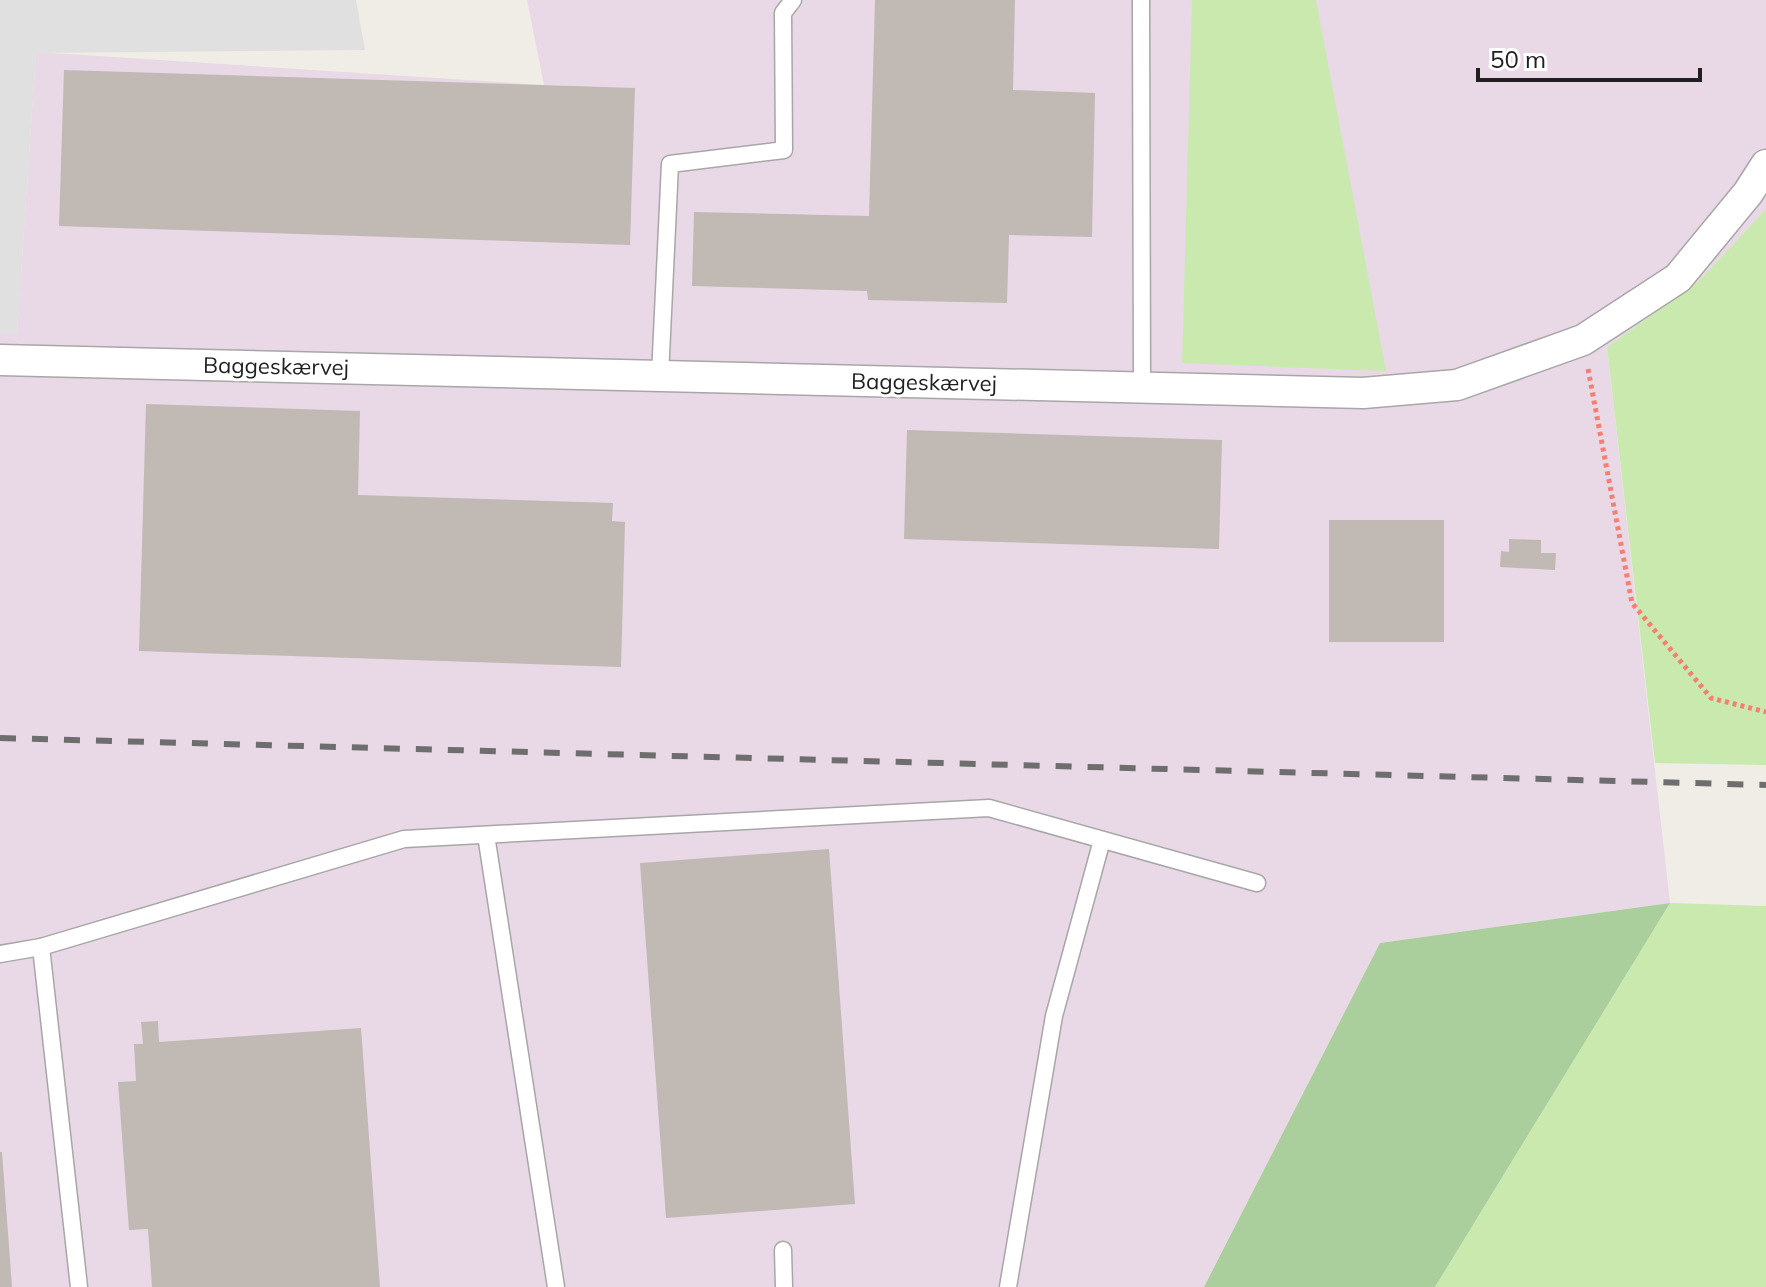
<svg xmlns="http://www.w3.org/2000/svg" width="1766" height="1287" viewBox="0 0 1766 1287" font-family="Mulish,sans-serif">
<style>
.industrial{fill:#e9d8e6}
.grass{fill:#cae9ae}
.forest{fill:#aace9c}
.parking{fill:#e0e0e0}
.building{fill:#c1b9b3}
.lines{fill:none;stroke-linecap:round;stroke-linejoin:round}
.service-casing{stroke:#a7a7a7;stroke-width:19}
.minor-casing{stroke:#a7a7a7;stroke-width:33}
.path{stroke:#f77f71;stroke-width:5;stroke-dasharray:4 4;stroke-linecap:butt}
.service{stroke:#fff;stroke-width:16}
.minor{stroke:#fff;stroke-width:30}
.rail{stroke:#6e6e6e;stroke-width:6;stroke-dasharray:16 16;stroke-linecap:butt}
.labels{text-anchor:middle;dominant-baseline:central;stroke-width:6;stroke-linejoin:round;paint-order:stroke}
.street-label{font-size:22px;fill:#202020;stroke:#fff}
</style>
<rect width="100%" height="100%" fill="#f0ede6"/>
<polygon class="industrial" points="527,0 1766,0 1766,209 1698,282 1607,347 1670,903 1380,943 1204,1287 0,1287 0,333 17,333 36,52 544,85"/>
<g class="grass">
<polygon points="1192,0 1316,0 1386,371 1182,363"/>
<polygon points="1766,209 1766,765 1655,763 1607,347 1698,282"/>
<polygon points="1670,903 1766,906 1766,1287 1435,1287"/>
</g>
<polygon class="forest" points="1670,903 1435,1287 1204,1287 1380,943"/>
<polygon class="parking" points="0,0 356,0 365,50 36,53 17,334 0,333"/>
<g class="building">
<polygon points="875,0 1015,0 1013,90 1095,93 1092,237 1009,235 1007,303 868,300 867,291 692,286 694,212 869,216"/>
<polygon points="64,70 635,88 630,245 59,226"/>
<polygon points="146,404 360,411 358,495 613,503 612,521 625,522 621,667 139,651"/>
<polygon points="907,430 1222,440 1219,549 904,539"/>
<rect x="1329" y="520" width="115" height="122"/>
<polygon points="1509,539 1541,540 1541,553 1556,553 1555,570 1500,567 1501,551 1509,552"/>
<polygon points="829,849 855,1204 666,1218 640,863"/>
<polygon points="158,1021 159,1042 361,1028 380,1287 152,1287 148,1229 129,1230 118,1082 136,1081 134,1044 143,1044 141,1022"/>
<polygon points="0,1152 2,1152 12,1287 0,1287"/>
</g>
<g class="lines">
<g class="service-casing">
<g id="service">
<polyline points="1141,0 1142,387"/>
<polyline points="660,376 670,164 784,150 783,13 793,0"/>
<polyline points="486,835 556,1287"/>
<polyline points="41,947 79,1287"/>
<polyline points="0,954 41,947 404,839 989,808 1257,883"/>
<polyline points="783,1250 784,1287"/>
<polyline points="1008,1287 1054,1016 1102,840"/>
</g>
</g>
<g class="minor-casing">
<polyline id="minor" points="0,360 1363,393 1457,385 1583,340 1678,278 1748,193 1766,165"/>
</g>
<polyline class="path" points="1588,369 1632,603 1711,698 1766,712"/>
<use href="#service" class="service"/>
<use href="#minor" class="minor"/>
<polyline class="rail" points="0,738 1766,785"/>
</g>
<g class="labels">
<g class="street-label">
<text transform="translate(276 366) rotate(1)">Baggeskærvej</text>
<text transform="translate(924 382) rotate(1)">Baggeskærvej</text>
</g>
</g>
<path d="M1478 68v12h222v-12" fill="none" stroke="#202020" stroke-width="4"/>
<text x="1490" y="68" font-size="24" fill="#202020" stroke="#ffffff" stroke-width="6" paint-order="stroke">50 m</text>
</svg>
